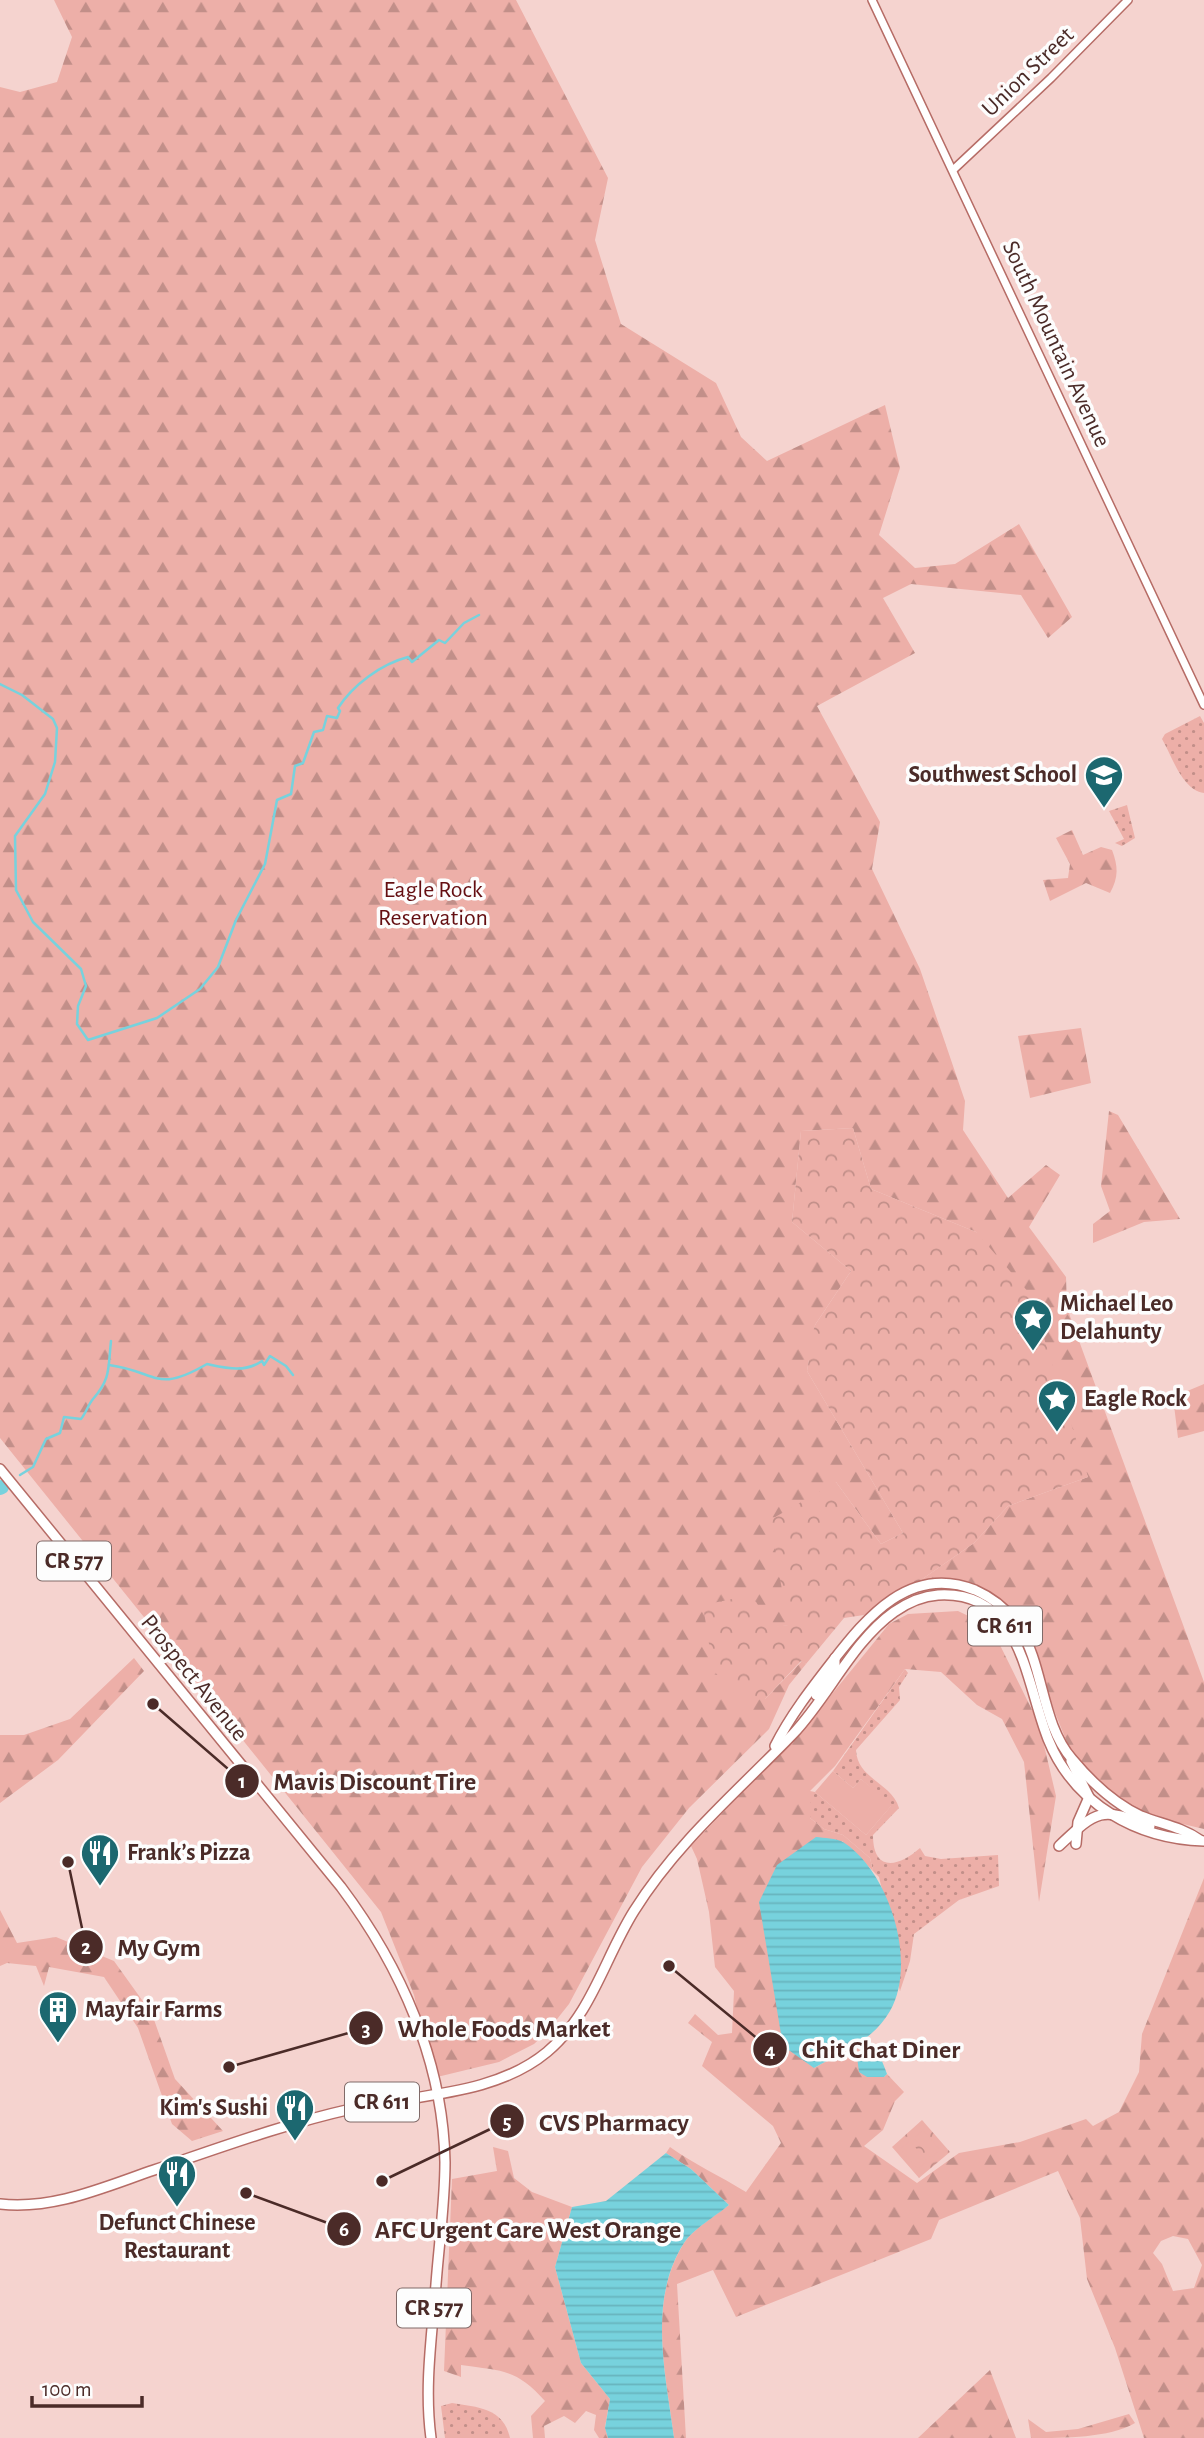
<svg xmlns="http://www.w3.org/2000/svg" width="1204" height="2438" viewBox="0 0 1204 2438" font-family="'Alegreya Sans',sans-serif">
<style>
.grass{fill:url(#grass-dots)}
.forest{fill:url(#forest-firs);fill-rule:evenodd}
.park{fill:url(#park-crowns)}
.pitch{fill:#edafa8}
.water{fill:url(#water-rules)}
.lines{fill:none;stroke-linecap:round;stroke-linejoin:round}
.stream{stroke:#77d2dd;stroke-width:2.5}
.river{stroke:#77d2dd;stroke-width:14}
.tertiary-casing{stroke:#b66c66;stroke-width:10}
.primary-casing{stroke:#b66c66;stroke-width:12}
.tertiary{stroke:#fff;stroke-width:7}
.primary{stroke:#fff;stroke-width:9}
.labels{text-anchor:middle;dominant-baseline:central;stroke-width:7;stroke-linejoin:round;paint-order:stroke}
.shield{fill:#fdfdfd;stroke:#806a68;stroke-width:2}
.shield-label{font-size:23px;font-weight:bold;fill:#4b2b28}
.street-label{font-size:24px;fill:#4b2b28;stroke:#fdfdfd}
.poi-label{font-size:24px;font-weight:bold;fill:#4b2b28;stroke:#fdfdfd;text-anchor:start}
.park-label{font-size:24px;fill:#640e11;stroke:#fdfdfd}
.leader{fill:none;stroke:#4b2b28;stroke-width:2.5}
.callout-dot{fill:#4b2b28;stroke:#fdfdfd;stroke-width:2.5}
.mark-label{font-size:21px;text-anchor:middle;font-weight:bold;fill:#fff}
.callout-label{font-size:26px;text-anchor:middle;font-weight:bold;fill:#4b2b28;stroke:#fdfdfd;stroke-width:7;stroke-linejoin:round;paint-order:stroke}
</style>
<defs>
<pattern id="grass-dots" width="8" height="8" patternUnits="userSpaceOnUse" patternTransform="scale(1.75)"><rect width="8" height="8" fill="#edafa8"/><path d="M2 2h.1M6 6h.1" fill="none" stroke="#c28f89" stroke-width="1.8" stroke-linecap="round"/></pattern>
<pattern id="forest-firs" width="22" height="20" patternUnits="userSpaceOnUse" patternTransform="scale(1.75)"><rect width="22" height="20" fill="#edafa8"/><path d="M5 1l3.5 6h-7zM16 11l3.5 6h-7z" fill="#c28f89"/></pattern>
<pattern id="park-crowns" width="20" height="18" patternUnits="userSpaceOnUse" patternTransform="scale(1.75)"><rect width="20" height="18" fill="#edafa8"/><path d="M2 6a3 3 0 1 1 6 0M12 15a3 3 0 1 1 6 0" fill="none" stroke="#c28f89"/></pattern>
<pattern id="water-rules" width="6" height="5" patternUnits="userSpaceOnUse" patternTransform="scale(1.75)"><rect width="6" height="5" fill="#77d2dd"/><path d="M0 2.5h6" fill="none" stroke="#68b4be"/></pattern>
</defs>
<rect width="100%" height="100%" fill="#f5d3cf"/>
<g class="grass">
<path d="M1200,716L1204,723V793C1182,790 1172,756 1162,739L1165,734Z"/>
<polygon points="1127,805 1135,838 1122,846 1115,843 1124,839 1109,811"/>
<path d="M905,1669L908,1673L899,1687L900,1700L856,1750C857,1779 892,1783 899,1808L873,1835C873,1874 900,1866 920,1848L925,1856L941,1859L998,1855L999,1886L959,1900L914,1934L910,1961L900,1991L898,1984L901,1970L879,1877L873,1871L870,1858L843,1835L824,1829L810,1818V1791L815,1792L866,1835L891,1806L861,1779L853,1788L833,1771Z"/>
<path d="M452,2403C477,2407 504,2408 510,2438H445L441,2406Z"/>
</g>
<g class="forest">
<polygon points="54,0 516,0 608,178 595,240 621,324 716,383 741,437 767,461 885,405 900,468 879,535 915,568 955,564 1019,524 1072,617 1048,638 1021,595 911,584 883,598 915,653 817,706 880,822 872,869 920,969 965,1101 963,1130 1008,1198 1046,1165 1060,1175 1029,1227 1066,1277 1067,1308 1204,1682 1204,1829 1145,1815 1095,1779 1068,1745 1029,1648 1007,1611 981,1587 941,1582 898,1596 974,1543 1008,1506 1088,1477 976,1232 871,1189 853,1128 801,1131 792,1222 851,1271 815,1325 807,1371 903,1533 881,1544 836,1482 789,1625 771,1628 765,1699 802,1661 806,1664 789,1685 769,1729 689,1808 642,1867 569,2004 546,2033 534,2044 499,2062 433,2078 414,1995 381,1912 0,1438 0,87 20,92 57,82 72,37"/>
<path d="M1072,830L1083,855L1101,847L1112,850C1118,866 1119,877 1110,893L1086,883L1050,901L1043,880L1068,878L1070,864L1056,838Z"/>
<polygon points="1081,1028 1091,1083 1030,1098 1018,1036"/>
<polygon points="1109,1111 1118,1115 1180,1219 1144,1222 1093,1243 1093,1224 1110,1211 1101,1186"/>
<polygon points="1204,1384 1204,1431 1178,1438 1173,1397"/>
<path d="M958,1611L983,1623L996,1637L1039,1724L1056,1796L1039,1902L1024,1762L1002,1719L977,1705L941,1672L905,1669L835,1766L810,1791V1818L824,1829L843,1835L870,1858L873,1871L842,1841L814,2068L856,2045L860,2051L857,2057L867,2077H884L887,2074L904,2092L895,2101L883,2130L864,2146L917,2183L959,2153L1020,2142L1086,2119L1093,2126L1119,2112L1139,2072L1142,2034L1204,1878V2438H1144L1115,2348L1087,2279L1080,2218L1058,2171L939,2220L931,2239L736,2317L713,2270L677,2284L686,2438H674C666,2374 647,2302 684,2243C693,2229 715,2216 729,2205L691,2169L666,2153L670,2147C694,2164 720,2176 746,2192L781,2143L773,2126L702,2066L712,2042L688,2023L695,2014L718,2035L732,2033L734,1991L715,1967L709,1912L697,1859L691,1846L810,1721L889,1624L908,1614ZM1173,2236L1188,2239L1202,2265L1194,2288L1173,2291L1162,2264L1153,2253L1161,2241Z"/>
<polygon points="134,1658 144,1671 58,1760 0,1803 0,1735 24,1735 70,1719"/>
<polygon points="0,1910 17,1943 56,1937 114,1961 152,2014 175,2079 223,2131 192,2141 172,2124 138,2028 104,1977 49,1967 44,1986 36,1966 7,1963 0,1966"/>
<path d="M493,2147L508,2151L514,2178L532,2192L572,2207L555,2267L581,2363L610,2399L605,2427L608,2438H599L594,2430L596,2415L586,2411L575,2423L564,2416L544,2426L545,2438H533L531,2416L545,2401C516,2368 501,2371 461,2365V2377L444,2371L452,2179L497,2171Z"/>
<polygon points="990,2370 1016,2438 918,2438"/>
<path d="M1129,2414L1135,2423C1109,2438 1065,2438 1031,2438L1028,2419L1046,2432L1078,2429Z"/>
</g>
<g class="park">
<polygon points="853,1128 871,1189 976,1232 1030,1294 1088,1477 1008,1506 974,1543 898,1596 864,1615 844,1618 806,1664 801,1661 765,1699 741,1701 713,1670 703,1605 752,1595 771,1627 788,1625 770,1520 836,1482 881,1544 903,1533 807,1371 809,1359 807,1354 815,1325 851,1271 792,1222 801,1131"/>
<polygon points="922,2120 950,2152 919,2178 892,2147"/>
</g>
<g class="pitch">
<polygon points="833,1771 853,1788 861,1779 892,1805 866,1835 815,1792"/>
<polygon points="923,2130 940,2150 931,2158 914,2138"/>
<polygon points="910,2141 927,2161 918,2169 900,2149"/>
</g>
<g class="water">
<path d="M816,1837C824,1838 836,1838 843,1842C889,1871 918,1962 890,2011C873,2041 842,2052 814,2068L783,2046L759,1902L777,1865Z"/>
<path d="M869,2045C879,2051 883,2063 887,2074L884,2077H867L859,2072L857,2057Z"/>
<path d="M666,2153L691,2169L729,2205C716,2216 693,2229 684,2243C647,2301 666,2375 674,2438H608L605,2428L610,2399L581,2363L555,2267L572,2207L606,2201Z"/>
</g>
<g class="lines">
<g class="stream">
<path d="M0,684L22,695L53,719L57,728L55,762L45,794L15,836L16,890L33,922L81,969L86,986L78,1006L77,1024L88,1040L157,1018L200,989L218,967L236,920L265,864L277,800L291,794L295,766L303,763L314,732L323,730L327,716L337,718L340,711L338,708C353,685 381,664 408,657L412,662L439,640L445,643L464,623L479,615"/>
<path d="M109,1365C159,1372 155,1394 207,1364C226,1368 245,1373 262,1361L264,1365L270,1356L286,1366L293,1375"/>
<path d="M20,1475L33,1467L46,1439L60,1433L64,1417L81,1419C86,1413 88,1405 93,1399C111,1379 108,1368 111,1341"/>
</g>
<polyline class="river" points="0,1488 2,1487"/>
<g class="tertiary-casing">
<g id="tertiary">
<polyline points="872,0 1204,705"/>
<polyline points="953,170 1051,78 1128,0"/>
</g>
</g>
<g class="primary-casing">
<g id="primary">
<path d="M0,1469L341,1887C401,1967 443,2061 445,2162C445,2202 439,2244 436,2284C432,2335 424,2387 431,2438"/>
<polyline points="816,1695 835,1669 835,1658"/>
<path d="M775,1746C790,1716 811,1689 832,1662C867,1617 910,1564 975,1590C993,1598 1008,1610 1019,1627C1044,1666 1041,1723 1072,1759C1092,1783 1113,1803 1141,1816C1161,1824 1182,1827 1200,1840"/>
<polyline points="1071,1761 1089,1797 1078,1822 1076,1844"/>
<path d="M1059,1846C1098,1809 1101,1807 1150,1826"/>
<path d="M0,2204C54,2210 104,2187 154,2170C219,2148 284,2124 351,2109C416,2094 494,2096 547,2052C592,2014 604,1959 634,1911C677,1842 738,1791 793,1734C829,1696 852,1642 894,1612C907,1603 923,1596 938,1595C1022,1590 1025,1681 1048,1739C1074,1804 1137,1839 1204,1841"/>
</g>
</g>
<use href="#tertiary" class="tertiary"/>
<use href="#primary" class="primary"/>
</g>
<defs>
<g id="school-pin" transform="scale(2.0125)"><path d="M0 17L-7.5 6A9.5 9.5 0 1 1 7.5 6Z" fill="#1c6870" stroke="#fdfdfd"/><path d="M0-5L7-2L0 1L-7-2ZM-4 1L0 2.5L4 1V4Q0 6-4 4Z" fill="#fff"/></g>
<g id="sight-pin" transform="scale(2.0125)"><path d="M0 17L-7.5 6A9.5 9.5 0 1 1 7.5 6Z" fill="#1c6870" stroke="#fdfdfd"/><path d="M0-6L1.8-2.2L6-1.7L2.9 1.2L3.7 5.4L0 3.3L-3.7 5.4L-2.9 1.2L-6-1.7L-1.8-2.2Z" fill="#fff"/></g>
<g id="restaurant-pin" transform="scale(2.0125)"><path d="M0 17L-7.5 6A9.5 9.5 0 1 1 7.5 6Z" fill="#1c6870" stroke="#fdfdfd"/><path d="M-5-6h1v4h1v-4h1v4h1v-4h1v5L-1.5 .5V6h-2V.5L-5-1ZM5-6V6H3V1.5H1.5Q1.5-4 5-6Z" fill="#fff"/></g>
<g id="building-pin" transform="scale(2.0125)"><path d="M0 17L-7.5 6A9.5 9.5 0 1 1 7.5 6Z" fill="#1c6870" stroke="#fdfdfd"/><path d="M-4-6H4V6H1V3H-1V6H-4ZM-2.5-4.3h1.7v1.8h-1.7ZM.8-4.3h1.7v1.8H.8ZM-2.5-1h1.7V.8h-1.7ZM.8-1h1.7V.8H.8Z" fill="#fff"/></g>
</defs>
<g fill-rule="evenodd">
<use href="#school-pin" x="1104" y="775"/>
<use href="#sight-pin" x="1033" y="1318"/>
<use href="#sight-pin" x="1057" y="1399"/>
<use href="#restaurant-pin" x="100" y="1853"/>
<use href="#building-pin" x="58" y="2010"/>
<use href="#restaurant-pin" x="295" y="2108"/>
<use href="#restaurant-pin" x="177" y="2174"/>
</g>
<g class="labels">
<g class="shield">
<rect x="37" y="1541.5" width="74" height="39" rx="5"/>
<rect x="968" y="1606.5" width="74" height="39" rx="5"/>
<rect x="345" y="2082.5" width="74" height="39" rx="5"/>
<rect x="397" y="2288.5" width="74" height="39" rx="5"/>
</g>
<g class="shield-label">
<text x="74" y="1561">CR 577</text>
<text x="1005" y="1626">CR 611</text>
<text x="382" y="2102">CR 611</text>
<text x="434" y="2308">CR 577</text>
</g>
<g class="street-label">
<text transform="translate(1028 72) rotate(-44)">Union Street</text>
<text transform="translate(1056 344) rotate(65)">South Mountain Avenue</text>
<text transform="translate(194 1678) rotate(51)">Prospect Avenue</text>
</g>
<g class="poi-label">
<text x="1077" y="775" text-anchor="end">Southwest School</text>
<text x="1060" y="1304">Michael Leo<tspan x="1060" dy="28">Delahunty</tspan></text>
<text x="1084" y="1399">Eagle Rock</text>
<text x="127" y="1853">Frank’s Pizza</text>
<text x="85" y="2010">Mayfair Farms</text>
<text x="268" y="2108" text-anchor="end">Kim's Sushi</text>
<text x="177" y="2223" text-anchor="middle">Defunct Chinese<tspan x="177" dy="28">Restaurant</tspan></text>
</g>
<g class="park-label">
<text x="433" y="890">Eagle Rock<tspan x="433" dy="28">Reservation</tspan></text>
</g>
</g>
<path class="leader" d="M153 1704L242 1781M68 1862L86 1947M229 2067L366 2028M669 1966L770 2049M382 2181L507 2121M246 2193L344 2229"/>
<g class="callout-dot">
<circle cx="153" cy="1704" r="7"/>
<circle cx="68" cy="1862" r="7"/>
<circle cx="229" cy="2067" r="7"/>
<circle cx="669" cy="1966" r="7"/>
<circle cx="382" cy="2181" r="7"/>
<circle cx="246" cy="2193" r="7"/>
<circle cx="242" cy="1781" r="18"/>
<circle cx="86" cy="1947" r="18"/>
<circle cx="366" cy="2028" r="18"/>
<circle cx="770" cy="2049" r="18"/>
<circle cx="507" cy="2121" r="18"/>
<circle cx="344" cy="2229" r="18"/>
</g>
<g class="mark-label">
<text x="242" y="1788">1</text>
<text x="86" y="1954">2</text>
<text x="366" y="2036">3</text>
<text x="770" y="2057">4</text>
<text x="507" y="2129">5</text>
<text x="344" y="2236">6</text>
</g>
<g class="callout-label">
<text x="375" y="1790">Mavis Discount Tire</text>
<text x="159" y="1956">My Gym</text>
<text x="504" y="2037">Whole Foods Market</text>
<text x="881" y="2058">Chit Chat Diner</text>
<text x="614" y="2131">CVS Pharmacy</text>
<text x="528" y="2238">AFC Urgent Care West Orange</text>
</g>
<path d="M32 2396v10h110v-10" fill="none" stroke="#4b2b28" stroke-width="3.5"/>
<text x="42" y="2396" font-size="21" fill="#4b2b28" stroke="#fdfdfd" stroke-width="5" paint-order="stroke">100 m</text>
</svg>
